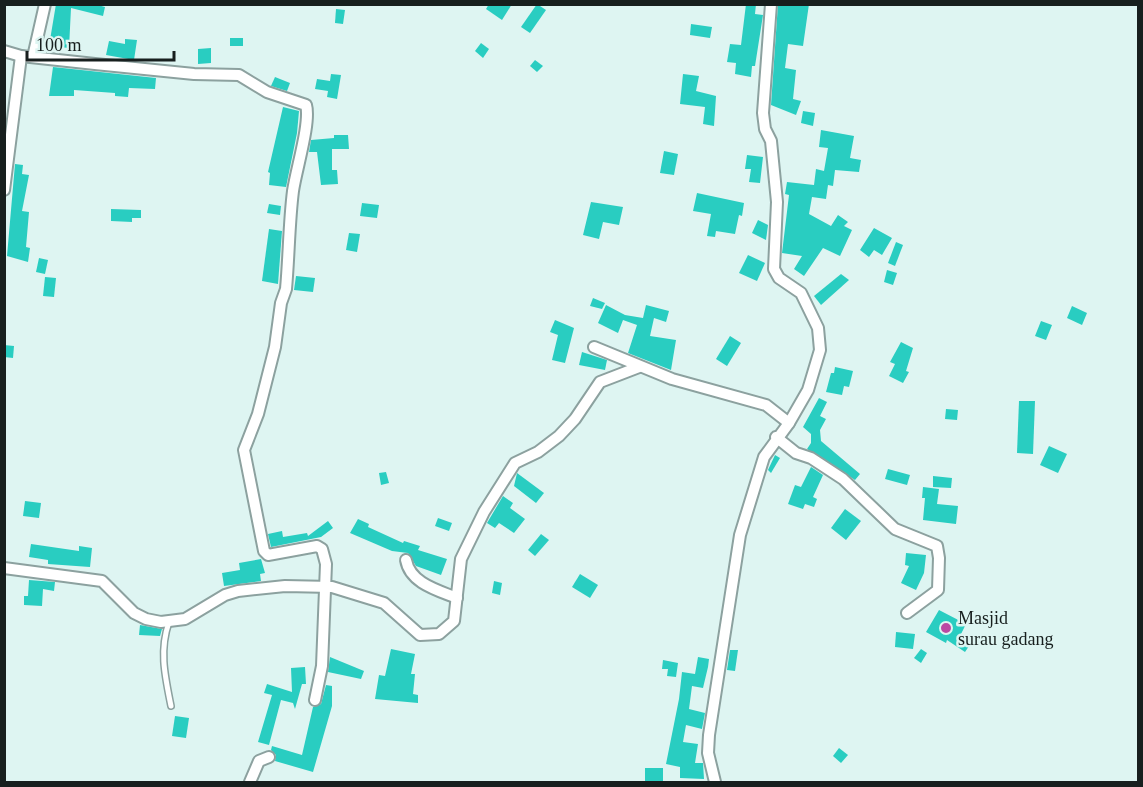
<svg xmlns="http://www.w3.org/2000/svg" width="1143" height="787" viewBox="0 0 1143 787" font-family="Georgia,serif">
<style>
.building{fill:#29cdc1}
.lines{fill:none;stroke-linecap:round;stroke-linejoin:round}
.service-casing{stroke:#8ca19f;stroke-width:8}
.minor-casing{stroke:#8ca19f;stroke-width:14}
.service{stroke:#fff;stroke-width:5}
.minor{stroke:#fff;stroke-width:10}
.poi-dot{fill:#bb49a3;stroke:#def5f2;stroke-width:2}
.labels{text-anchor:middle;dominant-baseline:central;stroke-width:5;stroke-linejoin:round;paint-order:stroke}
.poi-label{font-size:18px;fill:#171f1e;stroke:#def5f2;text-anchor:start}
</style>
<rect width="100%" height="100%" fill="#def5f2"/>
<g class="building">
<polygon points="56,4 94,4 105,7 103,16 71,8 69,48 49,46"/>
<polygon points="489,4 512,4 502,20 486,9"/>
<polygon points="537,4 546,10 530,33 521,27"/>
<polygon points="746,4 756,4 755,14 763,15 755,66 752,66 751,77 735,74 736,63 727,62 730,44 741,45"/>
<polygon points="778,4 809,4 803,46 788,44 785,68 796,70 793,99 801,101 796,115 771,105"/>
<polygon points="336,9 345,10 343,24 335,23"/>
<polygon points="691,24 712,27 710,38 690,35"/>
<rect x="230" y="38" width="13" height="8"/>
<polygon points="125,39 137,40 134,60 106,55 109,41 125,44"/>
<polygon points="481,43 489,49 483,58 475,51"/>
<polygon points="211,48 211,63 198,64 198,49"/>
<polygon points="535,60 543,66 537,72 530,66"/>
<polygon points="53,67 156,78 155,89 129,88 128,97 115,96 115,93 74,90 74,96 49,96"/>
<polygon points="331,74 341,75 337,99 327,97 328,91 315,89 317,79 330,81"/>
<polygon points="683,74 699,76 696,91 716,96 714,126 703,124 705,107 680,104"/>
<polygon points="275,77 290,83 287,91 271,86"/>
<polygon points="283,107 299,111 297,133 286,187 269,185 270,173 268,172"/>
<polygon points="803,111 815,113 813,126 801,123"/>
<polygon points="821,130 854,136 850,158 861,160 859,172 835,170 833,186 828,185 826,199 812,197 809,214 831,226 838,215 848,222 844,226 852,230 840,256 823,248 804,276 794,269 802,256 782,253 789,195 785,194 787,182 814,185 816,169 824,171 828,148 819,147"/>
<polygon points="334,135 348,135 349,149 332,149 332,170 337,170 338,184 321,185 317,152 309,152 311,140 334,138"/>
<polygon points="664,151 678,154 674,175 660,173"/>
<polygon points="747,155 763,157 760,183 749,182 751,169 745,169"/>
<polygon points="15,164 23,165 22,174 29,175 22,211 29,212 26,247 30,248 28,262 7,256"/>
<polygon points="697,193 744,203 742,216 739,215 735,234 716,231 715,237 707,236 711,214 693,211"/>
<polygon points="591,202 623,207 619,225 603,222 599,239 583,235"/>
<polygon points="362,203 379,205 377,218 360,216"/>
<polygon points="269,204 281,206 280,215 267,213"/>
<polygon points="111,209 141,210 141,218 132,218 132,222 111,221"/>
<polygon points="758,220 768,225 766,240 752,233"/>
<polygon points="874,228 892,238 882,255 874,250 869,257 860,250"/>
<polygon points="269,229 282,231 278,284 262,281"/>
<polygon points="349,233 360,234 357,252 346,250"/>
<polygon points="896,242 903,245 895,266 888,263"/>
<polygon points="748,255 765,263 757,281 739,273"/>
<polygon points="39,258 48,260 45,274 36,272"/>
<polygon points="887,270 897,273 893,285 884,282"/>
<polygon points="841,274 849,280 821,305 814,296"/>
<polygon points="296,276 315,278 313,292 294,290"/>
<polygon points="45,277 56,278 54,297 43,296"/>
<polygon points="593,298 605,303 602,309 590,306"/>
<polygon points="606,305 625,315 643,318 646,305 669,311 666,322 654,318 650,336 676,340 671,370 628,353 637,325 623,320 618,333 598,323"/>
<polygon points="1072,306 1087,313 1082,325 1067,318"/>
<polygon points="555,320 574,328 565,363 552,360 558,335 550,332"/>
<polygon points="1041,321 1052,325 1046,340 1035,336"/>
<polygon points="730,336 741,343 727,366 716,359"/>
<polygon points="901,342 913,348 906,371 909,372 903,383 889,376 895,364 890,362"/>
<polygon points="4,345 14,346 13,358 4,357"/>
<polygon points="582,352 607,360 605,370 579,365"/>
<polygon points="835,367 853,371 849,387 844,386 842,395 826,392 831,373 834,373"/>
<polygon points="819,398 827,402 820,416 826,419 820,430 821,441 860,474 855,480 807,449 811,443 811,434 803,427"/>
<polygon points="1019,401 1035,401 1033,454 1017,453"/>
<polygon points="946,409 958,410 957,420 945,419"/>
<polygon points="1049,446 1067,454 1058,473 1040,465"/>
<polygon points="775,455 780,458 771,473 768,470"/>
<polygon points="811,467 823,475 813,497 817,499 814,507 805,504 803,509 788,504 795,485 801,487"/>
<polygon points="888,469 910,475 907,485 885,479"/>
<polygon points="386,472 389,483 381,485 379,473"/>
<polygon points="517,473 544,493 536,503 514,486"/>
<polygon points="933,476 952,478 951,488 933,487"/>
<polygon points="923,487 939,489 937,504 958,506 956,524 923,520 925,498 922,498"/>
<polygon points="503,496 513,503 510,508 525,519 514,533 499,523 495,528 487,523"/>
<polygon points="25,501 41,503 39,518 23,516"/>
<polygon points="845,509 861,521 846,540 831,528"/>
<polygon points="438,518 452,523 449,531 435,526"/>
<polygon points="358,519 369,524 368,527 403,543 404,541 420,546 418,550 447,559 441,575 416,566 408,553 392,551 350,533"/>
<polygon points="328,521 333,528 321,537 271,547 268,534 282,531 283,537 307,533 308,536"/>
<polygon points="541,534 549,540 535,556 528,550"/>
<polygon points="31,544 79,551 79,546 92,548 90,567 48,564 48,560 29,557"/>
<polygon points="906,553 926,555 924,573 916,590 901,583 909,566 905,565"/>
<polygon points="261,559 265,573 260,574 261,581 224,586 222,573 240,570 239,563"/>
<polygon points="580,574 598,585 590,598 572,587"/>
<polygon points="29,580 55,582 54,591 43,589 42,606 24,605 24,596 28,596"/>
<polygon points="494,581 502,583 500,595 492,593"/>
<polygon points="939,610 966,624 960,636 971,643 965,652 947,640 946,643 926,632"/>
<polygon points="140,625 162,629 160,636 139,635"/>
<polygon points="896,632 915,634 913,649 895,647"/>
<polygon points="391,649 415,654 411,674 415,674 413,694 418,695 418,703 375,699 379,675 385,676"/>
<polygon points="921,649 927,653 921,663 914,658"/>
<polygon points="730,650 738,650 735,671 727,670"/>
<polygon points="330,657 364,671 361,679 328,672"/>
<polygon points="698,657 709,659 708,667 703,688 692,686 689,709 705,713 702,729 686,725 683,742 698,744 695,763 703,763 704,779 680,778 680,767 666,764 679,699 682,672 695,674"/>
<polygon points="663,660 678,663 676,677 667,676 668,669 662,669"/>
<polygon points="305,667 306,684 302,684 295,709 293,703 281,700 269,745 258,742 272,695 264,693 267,684 292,692 291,668"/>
<polygon points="326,685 332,686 332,706 313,772 275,761 276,755 271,750 272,746 302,755 313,707 321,704"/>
<polygon points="175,716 189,718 186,738 172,736"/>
<polygon points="839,748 848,755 841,763 833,756"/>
<rect x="645" y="768" width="18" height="15"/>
</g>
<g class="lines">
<g class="service-casing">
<path id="service" d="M169,622C159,651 165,676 171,706"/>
</g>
<g class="minor-casing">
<g id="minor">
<path d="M4,51L21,56L95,64L194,74L239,75L267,92L306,105C311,122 296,170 293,191C289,223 289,256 286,289L281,303L275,347L258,414L244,450L264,551L268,555L317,546L322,549L326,564L322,666L315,700"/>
<polyline points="33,57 45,4"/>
<polyline points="4,190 21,56"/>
<polyline points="594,347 672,379 766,405 789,423"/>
<polyline points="776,437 796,453 811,458 843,479 895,529 937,546 939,558 938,590 907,613"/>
<path d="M406,560C410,583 437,590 457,598"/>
<polyline points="4,568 102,581 134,613 146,619 161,622 185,619 225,595 238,591 285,586 332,587 384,603 420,635 439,634 454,621 461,559 484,512 515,463 538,452 559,436 575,419 600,382 639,367"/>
<polyline points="250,782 259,761 269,757"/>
<polyline points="715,782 708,753 709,735 740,535 764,457 789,423 808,390 820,350 818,328 801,293 779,278 774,269 777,202 771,141 765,129 763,113 771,4"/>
</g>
</g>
<use href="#service" class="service"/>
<use href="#minor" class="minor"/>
</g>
<circle class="poi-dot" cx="946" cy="628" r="6"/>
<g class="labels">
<g class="poi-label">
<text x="958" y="618">Masjid<tspan x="958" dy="21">surau gadang</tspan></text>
</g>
</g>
<rect width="1143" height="787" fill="none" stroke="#171f1e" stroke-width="12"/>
<path d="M27 51v9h147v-9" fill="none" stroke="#171f1e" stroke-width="3"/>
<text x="36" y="51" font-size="18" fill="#171f1e" stroke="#def5f2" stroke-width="4.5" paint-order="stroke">100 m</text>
</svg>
